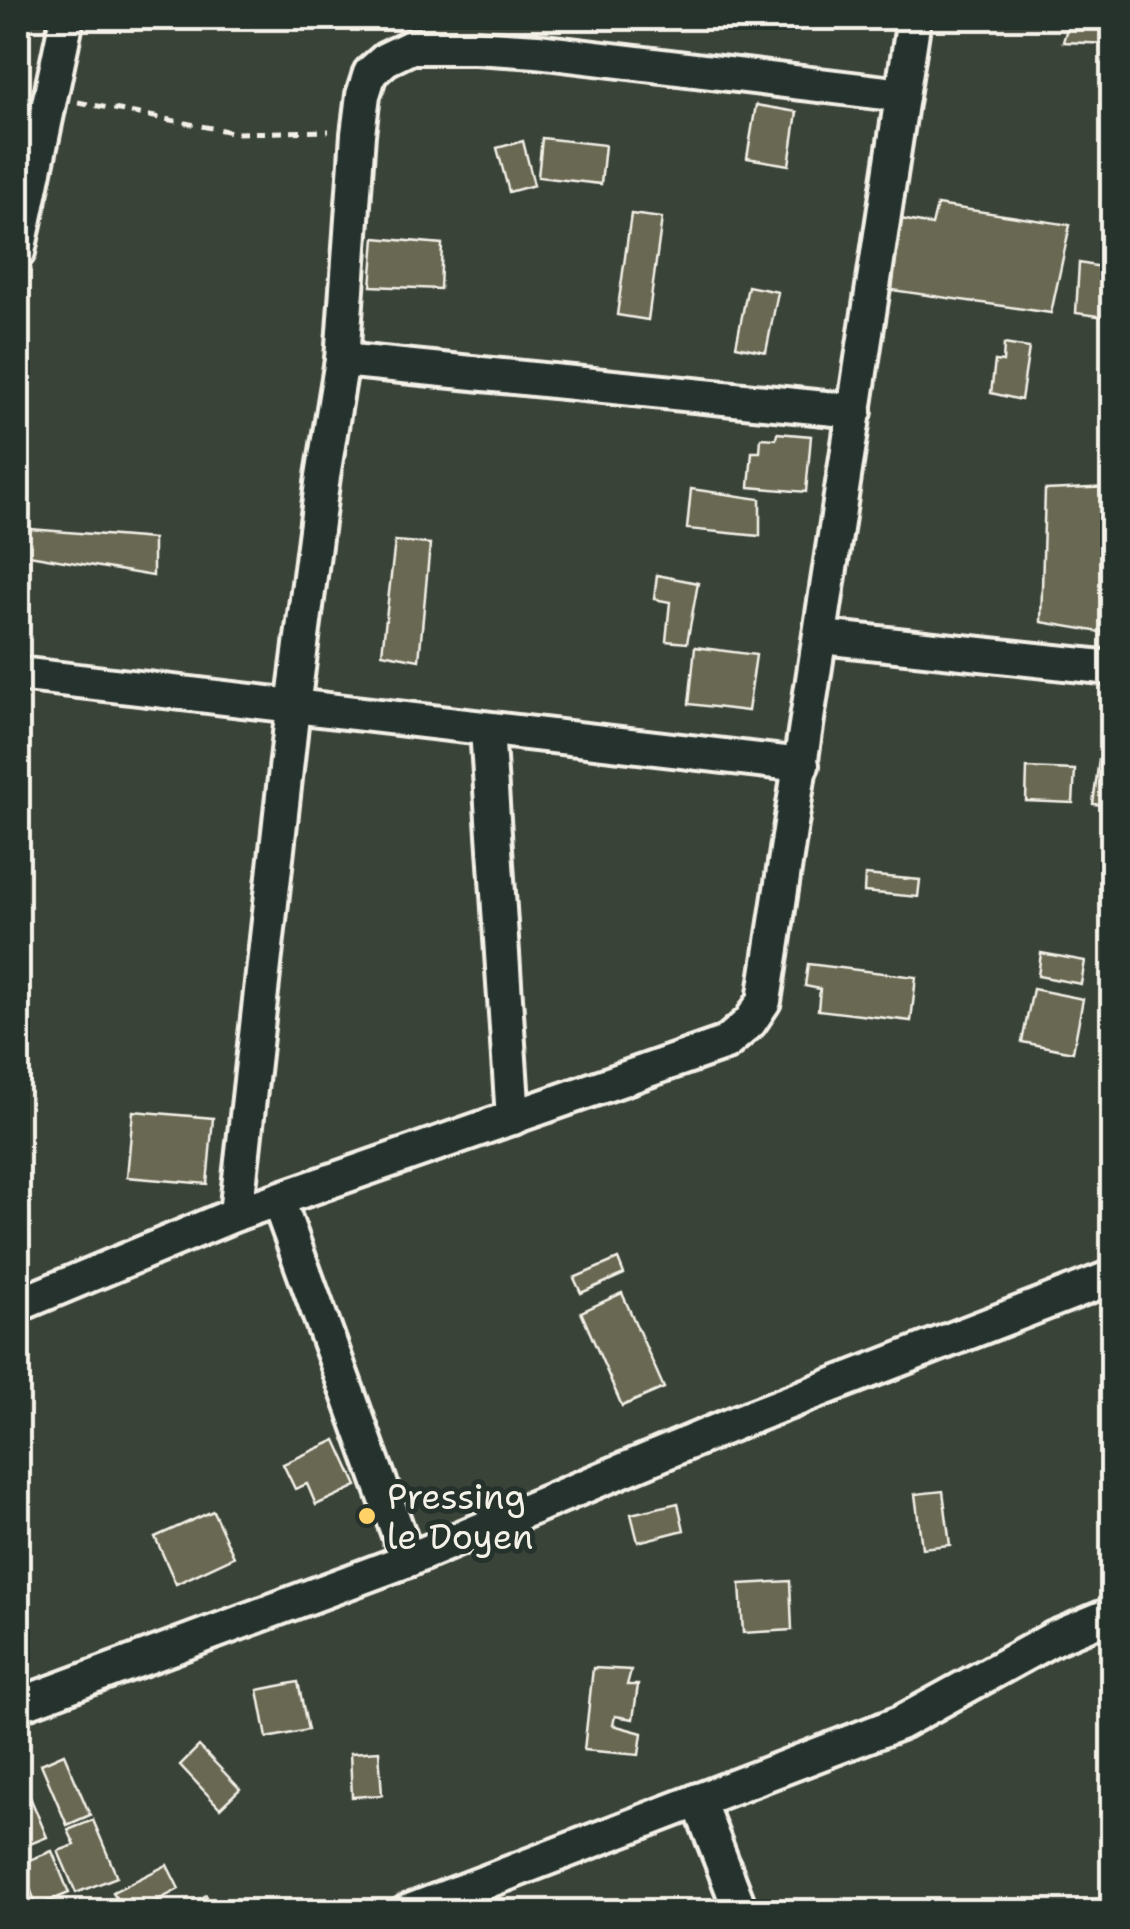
<svg xmlns="http://www.w3.org/2000/svg" width="1130" height="1929" viewBox="0 0 1130 1929" font-family="'Shantell Sans',sans-serif">
<style>
.building{fill:#676852;stroke:#f4f1e8;stroke-width:2.5}
.lines{fill:none;stroke-linecap:round;stroke-linejoin:round}
.minor-casing{stroke:#f4f1e8;stroke-width:40}
.path{stroke:#f4f1e8;stroke-width:5;stroke-dasharray:10 8;stroke-linecap:butt}
.minor{stroke:#26332d;stroke-width:32}
.poi-dot{fill:#ffd166;stroke:#26332d;stroke-width:4}
.labels{text-anchor:middle;dominant-baseline:central;stroke-width:10;stroke-linejoin:round;paint-order:stroke}
.poi-label{font-size:35px;fill:#f4f1e8;stroke:#26332d;text-anchor:start}
</style>
<rect width="100%" height="100%" fill="#3a4338"/>
<filter id="ink" filterUnits="userSpaceOnUse"><feTurbulence type="fractalNoise" baseFrequency=".01" numOctaves="2"/><feDisplacementMap in="SourceGraphic" scale="20" xChannelSelector="R" yChannelSelector="G"/><feConvolveMatrix kernelMatrix="1 2 1 2 8 2 1 2 1" color-interpolation-filters="sRGB"/></filter>
<g filter="url(#ink)">
<g class="building">
<polygon points="1070,18 1112,18 1112,44 1063,42"/>
<polygon points="756,105 797,112 789,165 747,158"/>
<polygon points="542,138 605,145 601,184 538,177"/>
<polygon points="523,141 534,185 509,192 497,148"/>
<polygon points="937,205 1070,225 1051,313 892,290 901,219 932,225"/>
<polygon points="631,214 662,218 648,320 617,315"/>
<polygon points="375,238 442,244 440,289 371,286"/>
<polygon points="1079,263 1112,269 1112,318 1076,313"/>
<polygon points="748,286 778,292 766,352 736,346"/>
<polygon points="1004,344 1029,348 1021,400 991,393 995,361 1003,362"/>
<polygon points="777,433 811,436 806,492 749,487 752,452 760,452 761,438 776,439"/>
<polygon points="1112,487 1112,634 1041,622 1045,490"/>
<polygon points="691,489 760,499 760,536 687,529"/>
<polygon points="30,529 153,539 153,576 23,554"/>
<polygon points="395,541 430,544 419,660 382,653"/>
<polygon points="657,575 698,583 687,643 666,641 670,602 654,599"/>
<polygon points="695,647 756,655 748,711 689,704"/>
<polygon points="1100,752 1112,753 1112,806 1093,804"/>
<polygon points="1027,768 1075,770 1073,803 1026,801"/>
<polygon points="865,875 920,880 918,897 864,892"/>
<polygon points="1041,953 1085,961 1081,984 1038,976"/>
<polygon points="808,964 916,977 911,1021 818,1010 820,989 805,986"/>
<polygon points="1033,989 1083,999 1073,1052 1022,1042"/>
<polygon points="133,1111 213,1118 207,1184 127,1177"/>
<polygon points="618,1259 624,1274 581,1293 574,1278"/>
<polygon points="622,1293 664,1388 622,1406 581,1312"/>
<polygon points="336,1440 357,1486 316,1505 307,1484 295,1489 283,1464"/>
<polygon points="943,1491 950,1545 922,1548 915,1494"/>
<polygon points="678,1503 684,1530 638,1542 631,1514"/>
<polygon points="213,1511 234,1557 176,1584 155,1537"/>
<polygon points="790,1581 792,1630 743,1633 740,1584"/>
<polygon points="593,1668 631,1670 627,1685 638,1685 633,1719 615,1716 613,1725 642,1733 639,1755 584,1750"/>
<polygon points="298,1682 308,1730 267,1738 258,1690"/>
<polygon points="199,1746 240,1789 220,1808 180,1765"/>
<polygon points="379,1751 382,1795 352,1797 350,1753"/>
<polygon points="64,1754 90,1815 67,1825 41,1764"/>
<polygon points="30,1797 47,1837 18,1849 18,1803"/>
<polygon points="93,1820 117,1877 76,1893 58,1851 75,1845 68,1830"/>
<polygon points="52,1851 69,1893 37,1906 20,1864"/>
<polygon points="167,1865 179,1889 136,1912 123,1912 113,1892"/>
<polygon points="206,1895 215,1912 180,1912"/>
</g>
<g class="lines">
<g class="minor-casing">
<g id="minor">
<polyline points="18,252 67,18"/>
<polyline points="342,360 855,411"/>
<polyline points="822,637 1112,668"/>
<polyline points="18,674 802,765"/>
<polyline points="487,729 513,1118"/>
<polyline points="278,1200 408,1560"/>
<polyline points="236,1214 293,707 323,476 342,360 358,134 363,95 370,73 386,59 411,47 475,47 537,51 902,95"/>
<polyline points="18,1305 236,1214 726,1043 750,1022 764,1001 914,18"/>
<polyline points="18,1705 408,1560 738,1422 1112,1277"/>
<polyline points="698,1800 741,1912"/>
<polyline points="407,1912 900,1723 1054,1638 1112,1614"/>
</g>
</g>
<polyline class="path" points="78,102 237,133 329,131"/>
<use href="#minor" class="minor"/>
</g>
</g>
<circle class="poi-dot" cx="367" cy="1516" r="10"/>
<g class="labels">
<g class="poi-label">
<text x="387" y="1496">Pressing<tspan x="387" dy="40">le Doyen</tspan></text>
</g>
</g>
<rect width="1130" height="1929" fill="none" stroke="#26332d" stroke-width="60"/>
<rect x="30" y="30" width="1070" height="1869" fill="none" stroke="#f4f1e8" stroke-width="4" filter="url(#ink)"/>
</svg>
